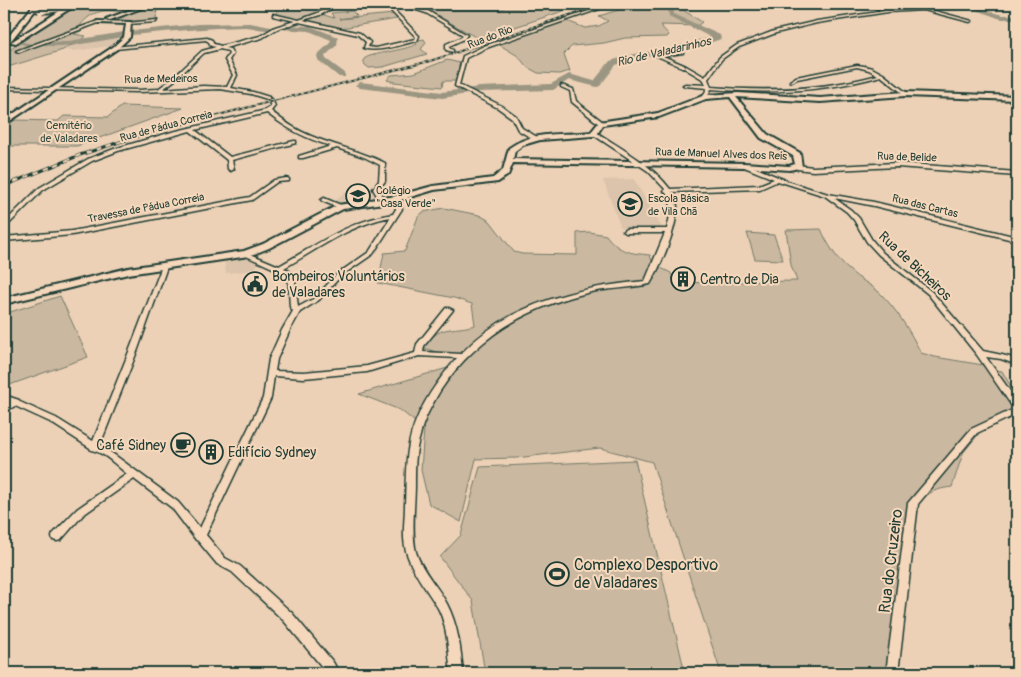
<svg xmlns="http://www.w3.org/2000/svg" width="1021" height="677" viewBox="0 0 1021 677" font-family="Pangolin,sans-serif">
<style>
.built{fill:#dbc4ab}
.green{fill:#cab8a0;stroke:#747a6a}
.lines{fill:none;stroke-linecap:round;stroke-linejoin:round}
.river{fill:#9b9682;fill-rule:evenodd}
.street-tunnel{stroke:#c3b39c;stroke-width:3;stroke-dasharray:3 2;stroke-linecap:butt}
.street-casing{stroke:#1f3d34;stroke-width:3}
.secondary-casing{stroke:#1f3d34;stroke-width:4}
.highway-casing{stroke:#1f3d34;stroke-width:4}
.street{fill:#f5d7bb;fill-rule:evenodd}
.secondary{fill:#f5d7bb;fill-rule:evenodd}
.highway{fill:#f5d7bb;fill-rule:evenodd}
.rail-far1-casing{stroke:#1f3d34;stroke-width:2}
.rail-casing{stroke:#1f3d34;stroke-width:3}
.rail-far1{stroke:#f5d7bb;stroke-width:1;stroke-dasharray:3;stroke-linecap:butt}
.rail{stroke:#f5d7bb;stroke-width:2;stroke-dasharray:5.5;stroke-linecap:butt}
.highway-bridge-casing{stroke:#1f3d34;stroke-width:8;stroke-linecap:butt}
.highway-bridge{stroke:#f5d7bb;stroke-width:6}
.labels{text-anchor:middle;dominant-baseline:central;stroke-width:4;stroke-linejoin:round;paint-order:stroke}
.far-street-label{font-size:11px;fill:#1f3d34;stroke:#f5d7bb}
.far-park-label{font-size:11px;fill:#30493f;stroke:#f5d7bb}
.far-poi-label{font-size:11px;fill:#1f3d34;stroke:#f5d7bb;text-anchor:start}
.far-water-label{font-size:12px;font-style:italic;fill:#324a40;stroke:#f5d7bb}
.street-label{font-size:14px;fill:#1f3d34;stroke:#f5d7bb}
.poi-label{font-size:14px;fill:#1f3d34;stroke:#f5d7bb;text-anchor:start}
.near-street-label{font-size:16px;fill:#1f3d34;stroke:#f5d7bb}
.near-poi-label{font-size:16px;fill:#1f3d34;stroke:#f5d7bb;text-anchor:start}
</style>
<rect width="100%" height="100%" fill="#ecd1b6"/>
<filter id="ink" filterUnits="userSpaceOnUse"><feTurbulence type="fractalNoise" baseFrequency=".02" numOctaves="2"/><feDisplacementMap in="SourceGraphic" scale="10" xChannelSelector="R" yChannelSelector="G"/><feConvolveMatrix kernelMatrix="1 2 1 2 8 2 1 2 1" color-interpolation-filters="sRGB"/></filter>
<g filter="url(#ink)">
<g class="built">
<polygon points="448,4 508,4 501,10 440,10 434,8 447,7"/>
<polygon points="125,34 122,40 112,46 73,51 53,49 68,44"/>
<polygon points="634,179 662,228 621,228 603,180"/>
<polygon points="351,188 371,190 375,197 345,205 334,202"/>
<polygon points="245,256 265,264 257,265 254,270 226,273 224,259"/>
</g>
<g class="green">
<path d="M87,4H206L157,10L156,19L151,21H117L130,13C109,10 94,7 80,26L90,27L74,34L86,36L83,39L96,40L68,46L63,50L11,66L4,65V54L70,8Z"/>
<polygon points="273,4 345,4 324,13 324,15 334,18 331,13 352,11 357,16 339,19 394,14 397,19 341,28 280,17"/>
<polygon points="405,4 448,4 447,7 435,8 440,10 501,10 508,4 584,4 479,39 431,12"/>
<polygon points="638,4 675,5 702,22 697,26 660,25 669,35 667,37 625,38 604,43 572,46 564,54 570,71 559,74 538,73 527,67 518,56 498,44 567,21 585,28 599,26 608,21 599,16"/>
<path d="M424,39L426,43L421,49L427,54L383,67L369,68L364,64V59C370,53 404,51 417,44L414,41Z"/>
<polygon points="447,60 460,63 456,81 443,81 442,87 394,82 387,80 391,75 414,73"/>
<polygon points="122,106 183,108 77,146 4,146 4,127 15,120 58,121 64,116 108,117"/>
<path d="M444,208L479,215L490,221L514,252L522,254L577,255V233L589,232L606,235C619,252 629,253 650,255L653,264L671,273L674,283L797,281L791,265L786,230L821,229C827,243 837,260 849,270C858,279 871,284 880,293C898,311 909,330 921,353L935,357L983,365L986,369L1002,371L1017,397V416L991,419L984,424L981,431L963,453L952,487C931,490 926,493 914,511L885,673H721L652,462L600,448L516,458L476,459L461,522L429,504L421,470L424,429L400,410L359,394L461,364L449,356L424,348C439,323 451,332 475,325L472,304L454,298L378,283L384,253L405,251L418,217L423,212Z"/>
<polygon points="747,233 774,235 783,260 755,259"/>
<polygon points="60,296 88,357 4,387 4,314"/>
<polygon points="635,460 685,673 485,673 473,601 440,557 461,535 480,467"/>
</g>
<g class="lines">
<g class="river">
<polygon points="667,4 673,4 674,14 720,35 721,39 684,51 635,58 616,65 600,86 597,87 569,80 553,90 480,92 442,98 360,88 355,85 360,82 442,92 480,87 551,84 569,74 594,81 610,61 634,54 682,47 697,40 712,38 669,16"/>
<polygon points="978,4 991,4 979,8 1002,15 1017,15 1017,19 1001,19 968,7"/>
<path d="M250,23L276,28C269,33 254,27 245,27C207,28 170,31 132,35L128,33L132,31L199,24Z"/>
<polygon points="280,25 310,26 338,37 337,45 325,56 326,59 345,73 345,77 339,77 318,60 317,55 329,44 331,40 309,31 280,29"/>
<path d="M124,32H127V36C112,39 52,51 42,44L46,42L69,41Z"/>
<polygon points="19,41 32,44 28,46 18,43"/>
</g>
<polyline class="street-tunnel" points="452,51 462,54"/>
<g class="street-casing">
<g id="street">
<path d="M337,4H341L320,15L303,20L360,33L370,42L368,47L376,48L415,39L416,37L389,9L400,5V4H403L428,11L467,35L464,39L449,46V48L453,50V52L446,50V44L462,37L463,35L426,13L404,6L393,9L419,36L417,41C402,44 379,53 364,48L366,42L358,35L299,22L277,29L262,38L225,48L230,49L233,54L229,60L237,75L231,88L253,92L269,97V99H267L251,94L220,89L138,92L4,89V87L138,90L158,89L173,78L202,51L216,47L211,46L209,42L206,40L115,49L114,47L207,38L212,40L214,44L221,46L260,36L275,27L295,21L273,16V14L299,20L318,13ZM220,49L228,51L229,54L225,60L233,75L227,87L203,86L163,89L175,80L204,53Z"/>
<polygon points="610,4 614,4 486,48 466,58 459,85 502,106 516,116 522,128 537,137 537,139 533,139 518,130 512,118 498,108 455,86 463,56 484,46"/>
<path d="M866,4H869L887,10L924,8L972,21L970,22L924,10L888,12L817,23L776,33L739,47L722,59L708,79L711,87C768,92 823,90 878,75L869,70L857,67L797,79L792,82L790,81L796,77L857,65L864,66L872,68L883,74L907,93V94L905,95L881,76C825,92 769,94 711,89L707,97L705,98L703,97L707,88L685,86L683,85L685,84L706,85L704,80L684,68L657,56L680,51V47L683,46V53L663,56L686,66L705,77L720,57L737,45L774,31L817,21L885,11Z"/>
<polygon points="157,20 156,22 129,24 127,23"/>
<polygon points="98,21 101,22 19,52 16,51"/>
<polygon points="561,85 573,89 576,101 603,122 603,124 599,124 572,102 570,91 561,87"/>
<path d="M270,99H272L275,106L271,111C283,121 296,130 311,136C335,146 361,151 385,163V181L379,189L385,200L384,201H380L373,189L379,181L380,165L364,157L337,148L303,158H299V156L331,146C307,139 287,129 267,113L195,130L230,157L294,141H296V143L232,160L234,169L231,171L228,169L227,160L190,131L118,151L92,161L43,190L6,227L4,228V223L39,188L88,159L114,149L172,132L266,110L271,106L268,100Z"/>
<polygon points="4,115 15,117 13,118 4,117"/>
<path d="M592,132H596C622,149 651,164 670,189L759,185L774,179L742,166L741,165L744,163L790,182L828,194L874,202L1017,237V241L874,206L834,198L851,210L859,218L872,240L883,253L932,292L983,351L1002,355L1017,359V365L1001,359L986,357L1017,401V414L977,433L918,504L898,673H886L908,503L971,429L1014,409L977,355L944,314L928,294L879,255L867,242L854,220L847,212L825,196L778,181L760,189L672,192C675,197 677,201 677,207C677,228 661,266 650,284C628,289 605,288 583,294C524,309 474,339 440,391C432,405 423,420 420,436C415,451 415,468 415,484C415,505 411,533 416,552C422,572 438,586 447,604C458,625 461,650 463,673H451C448,652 448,629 439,610C429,592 415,577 408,557C401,540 405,522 405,505C406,484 405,464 409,444C415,412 436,382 457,358L419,356L367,372L304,378L274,376L271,398L206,535L225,558L240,566L292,613L333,662L339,673H327L284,621L232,572L217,564L198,541L196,540L172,508L134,479L83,515L61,540L57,541L53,540L52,537L53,534L77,509L127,474C117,466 104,452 91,450L90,448L50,422L15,406L4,412V405L8,403L4,401V395L19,400L20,402L56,418L93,441L130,349L162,266L164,265L167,267L138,349L100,445L116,456L178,502L200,528L263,398L269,359L282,330L293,311L290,307L288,275L244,255V253H248L279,266C317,245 348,221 393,214L396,209L394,198L397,196L399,197L402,209L373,254L341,276L319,300L300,312L290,330L277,359L275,371L304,372L367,366L415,353L417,344L446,308H449L453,310L424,346L423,352L461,354C508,303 580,287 645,281L665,233H626L623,231L626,229H667C670,216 675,201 664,191L665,189L648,171L592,134ZM391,217L369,252L337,274L315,298L298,307L294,274L284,268C318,249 351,224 391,217Z"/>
<polygon points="897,163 1017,172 1017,176 897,167 813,171 797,169 794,167 797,165 813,167"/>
<polygon points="287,178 289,179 289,181 277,182 252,200 72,235 4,241 4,237 72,231 250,197 274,180"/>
<polygon points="324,198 343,206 344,207 341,209 339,208 322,201 321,200"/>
</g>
</g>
<g class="secondary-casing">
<g id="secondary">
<path d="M36,4H40L37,8L49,10L78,4C65,12 47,15 32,10Z"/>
<polygon points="147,4 153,4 110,20 106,19"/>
<polygon points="97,21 131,22 130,37 117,49 4,125 4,120 113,47 124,37 126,24 99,23"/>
<path d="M905,92L1017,96V100L905,96L820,102L736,97L767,134L800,153L802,167L790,170L744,167L513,163L508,175L498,182L434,190L397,201L343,209L269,248L249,256L128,274L4,304V298L128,268L244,251L263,244L338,205L396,196L433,186L493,178L503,170L509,148C534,130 562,136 591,132L599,122L658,113L705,95L738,93L820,98ZM730,97L761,138L793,156L795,164L789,166L744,163L513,159L515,151L523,145L540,140L593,136H596L603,125L659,117L706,99Z"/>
</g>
</g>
<g class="highway-casing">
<g id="highway">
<polygon points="50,4 56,4 47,11 43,11 43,9"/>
<polygon points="69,5 71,8 16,43 11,42"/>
<polygon points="32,7 37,8 9,43 5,43 5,41"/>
</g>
</g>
<use href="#street" class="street"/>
<use href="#secondary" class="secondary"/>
<use href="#highway" class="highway"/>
<g class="rail-far1-casing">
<polyline id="rail-far1" points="144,134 430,61 603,4"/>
</g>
<g class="rail-casing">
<polyline id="rail" points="4,186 80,155 147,133"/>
</g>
<use href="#rail-far1" class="rail-far1"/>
<use href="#rail" class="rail"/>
<g class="highway-bridge-casing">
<polyline id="highway-bridge" points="41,12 45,10"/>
</g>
<use href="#highway-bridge" class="highway-bridge"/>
</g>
</g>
<defs>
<g id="school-ring" transform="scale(1.25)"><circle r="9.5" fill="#f5d7bb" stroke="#1f3d34" stroke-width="1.5"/><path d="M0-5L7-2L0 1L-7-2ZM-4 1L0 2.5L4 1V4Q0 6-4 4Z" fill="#1f3d34"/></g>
<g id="building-ring" transform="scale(1.25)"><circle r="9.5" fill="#f5d7bb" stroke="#1f3d34" stroke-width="1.5"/><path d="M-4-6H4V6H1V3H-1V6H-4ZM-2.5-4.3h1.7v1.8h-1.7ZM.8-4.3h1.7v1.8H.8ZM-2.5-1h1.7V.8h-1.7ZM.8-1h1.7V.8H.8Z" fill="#1f3d34"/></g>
<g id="civic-ring" transform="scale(1.25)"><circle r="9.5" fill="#f5d7bb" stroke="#1f3d34" stroke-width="1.5"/><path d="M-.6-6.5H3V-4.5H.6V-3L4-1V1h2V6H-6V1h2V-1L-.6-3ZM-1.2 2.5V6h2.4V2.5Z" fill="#1f3d34"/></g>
<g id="cafe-ring" transform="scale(1.25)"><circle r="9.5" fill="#f5d7bb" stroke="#1f3d34" stroke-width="1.5"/><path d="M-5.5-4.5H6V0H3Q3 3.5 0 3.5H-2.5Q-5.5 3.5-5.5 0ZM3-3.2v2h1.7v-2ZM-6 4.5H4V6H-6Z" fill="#1f3d34"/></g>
<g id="stadium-ring" transform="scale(1.25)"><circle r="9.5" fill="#f5d7bb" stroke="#1f3d34" stroke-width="1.5"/><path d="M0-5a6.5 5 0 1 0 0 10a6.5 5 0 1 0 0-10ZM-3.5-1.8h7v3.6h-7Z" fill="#1f3d34"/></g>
</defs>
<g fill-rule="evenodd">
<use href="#school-ring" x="358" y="196"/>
<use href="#school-ring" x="630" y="204"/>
<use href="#building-ring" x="683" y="279"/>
<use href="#civic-ring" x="255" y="284"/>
<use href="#cafe-ring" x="183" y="445"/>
<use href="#building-ring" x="211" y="452"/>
<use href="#stadium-ring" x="557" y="574"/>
</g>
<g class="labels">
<g class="far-street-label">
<text transform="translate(490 37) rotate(-21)">Rua do Rio</text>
<text transform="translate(161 79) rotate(-1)">Rua de Medeiros</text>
<text transform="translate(166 126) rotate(-15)">Rua de Pádua Correia</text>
<text transform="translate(721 154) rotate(2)">Rua de Manuel Alves dos Reis</text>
<text transform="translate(907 157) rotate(2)">Rua de Belide</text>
<text transform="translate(925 206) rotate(14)">Rua das Cartas</text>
<text transform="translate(146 208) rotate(-11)">Travessa de Pádua Correia</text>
</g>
<g class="far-park-label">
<text x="69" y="125">Cemitério<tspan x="69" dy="13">de Valadares</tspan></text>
</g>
<g class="far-poi-label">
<text x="376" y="190">Colégio<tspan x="376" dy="13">"Casa Verde"</tspan></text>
<text x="648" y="198">Escola Básica<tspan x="648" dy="13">de Vila Chã</tspan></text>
</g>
<g class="far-water-label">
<text transform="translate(664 52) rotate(-13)">Rio de Valadarinhos</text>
</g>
<g class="street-label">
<text transform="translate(915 266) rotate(43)">Rua de Bicheiros</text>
</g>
<g class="poi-label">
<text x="272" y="276">Bombeiros Voluntários<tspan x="272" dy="16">de Valadares</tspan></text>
<text x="700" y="279">Centro de Dia</text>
<text x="166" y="445" text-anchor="end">Café Sidney</text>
<text x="228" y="452">Edifício Sydney</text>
</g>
<g class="near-street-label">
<text transform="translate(891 561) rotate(-83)">Rua do Cruzeiro</text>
</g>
<g class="near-poi-label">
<text x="574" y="565">Complexo Desportivo<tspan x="574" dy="18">de Valadares</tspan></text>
</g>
</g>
<rect width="1021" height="677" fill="none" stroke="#f5d7bb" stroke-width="20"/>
<rect x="10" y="10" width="1001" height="657" fill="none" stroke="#1f3d34" stroke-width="2" filter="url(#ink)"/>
</svg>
